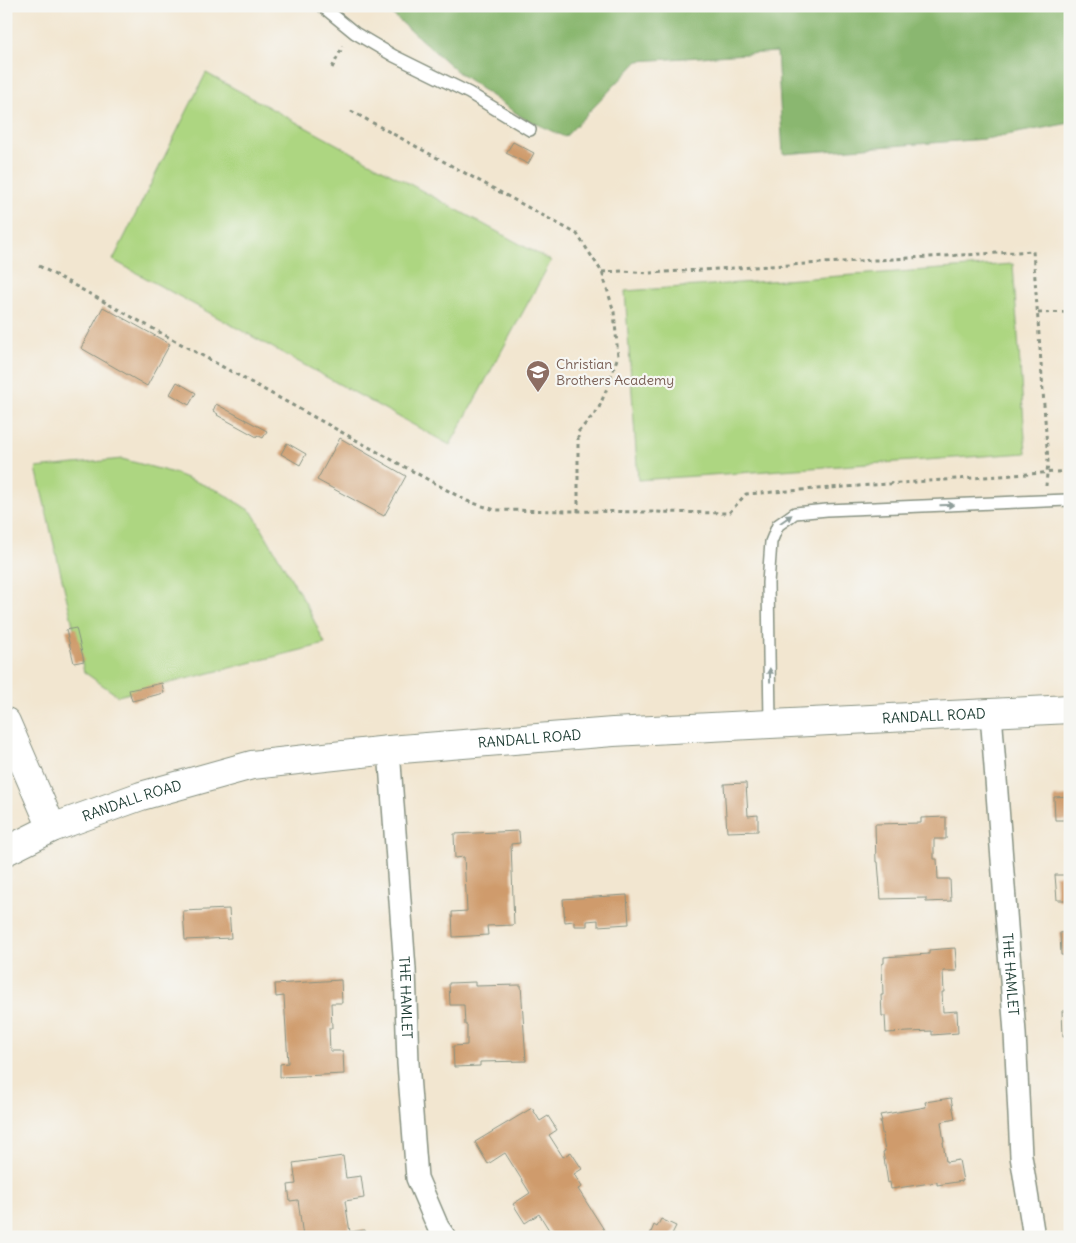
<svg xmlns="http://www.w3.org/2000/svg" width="1076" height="1243" viewBox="0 0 1076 1243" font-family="Delius,sans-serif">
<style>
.green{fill:#add681;stroke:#668a5a}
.forest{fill:#8ab76f;stroke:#547a52}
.building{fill:#cf9b6c}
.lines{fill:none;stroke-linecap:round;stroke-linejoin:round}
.lane-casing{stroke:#889282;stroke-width:14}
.street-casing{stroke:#889282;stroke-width:24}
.secondary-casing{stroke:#889282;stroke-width:30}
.path{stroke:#889282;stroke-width:3;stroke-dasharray:4 4;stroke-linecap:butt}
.lane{stroke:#fff;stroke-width:11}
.street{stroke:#fff;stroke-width:21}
.secondary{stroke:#fff;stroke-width:28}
.oneway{fill:#8f9e9a}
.labels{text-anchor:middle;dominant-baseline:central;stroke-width:4.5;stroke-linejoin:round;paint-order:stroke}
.education-label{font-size:14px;fill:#785e54;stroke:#f6f6f2;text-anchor:start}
.street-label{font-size:14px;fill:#1f3d34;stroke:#f6f6f2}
</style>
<rect width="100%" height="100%" fill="#f6f6f2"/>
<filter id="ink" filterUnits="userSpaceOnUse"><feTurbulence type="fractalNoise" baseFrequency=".02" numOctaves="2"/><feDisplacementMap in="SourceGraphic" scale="10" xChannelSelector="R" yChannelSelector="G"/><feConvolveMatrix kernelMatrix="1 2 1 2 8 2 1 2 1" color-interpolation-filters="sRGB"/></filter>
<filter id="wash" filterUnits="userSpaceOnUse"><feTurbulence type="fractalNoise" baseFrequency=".0096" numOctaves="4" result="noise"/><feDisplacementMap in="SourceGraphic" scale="20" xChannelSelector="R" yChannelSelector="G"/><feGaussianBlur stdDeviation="1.12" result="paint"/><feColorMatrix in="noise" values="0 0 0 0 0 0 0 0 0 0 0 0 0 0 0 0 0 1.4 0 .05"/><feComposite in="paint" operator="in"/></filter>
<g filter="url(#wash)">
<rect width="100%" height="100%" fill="#f2e6d0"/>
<g class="green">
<polygon points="206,73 551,261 450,445 113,260"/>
<polygon points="1013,264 1026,453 638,480 625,291"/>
<polygon points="122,459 174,473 219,491 252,512 306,604 325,644 118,696 84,672 36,468"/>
</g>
<polygon class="forest" points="383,6 1070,6 1070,123 985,139 783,154 777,52 638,61 565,137 523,118 459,73"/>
<g id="blocks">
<g class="building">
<polygon points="513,142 534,153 528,164 506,153"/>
<polygon points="103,307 170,344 147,386 81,348"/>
<polygon points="177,382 196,393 189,405 170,394"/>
<polygon points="216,404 267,431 263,438 257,435 257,437 217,415 218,414 213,411"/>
<polygon points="340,438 406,476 384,516 317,480"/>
<polygon points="287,443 306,454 300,465 281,454"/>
<polygon points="76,628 84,661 74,663 66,630"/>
<polygon points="162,683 164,693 132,701 129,690"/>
<polygon points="746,783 748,816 758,815 758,831 727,832 724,784"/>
<polygon points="1070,796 1070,900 1057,900 1055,875 1068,875 1066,820 1055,820 1054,797"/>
<polygon points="946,817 946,839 934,839 934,859 937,859 938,879 950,879 951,901 926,902 926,898 881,899 878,862 876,862 875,824 921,823 921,818"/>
<polygon points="519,831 520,843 511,844 514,925 487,926 488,935 453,937 452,912 467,911 464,857 455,858 454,834"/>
<polygon points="627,895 629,924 598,926 598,920 587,921 587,926 574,926 574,921 565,922 563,899"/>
<polygon points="229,909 231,938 185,940 183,911"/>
<polygon points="1070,932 1070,955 1061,955 1060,933"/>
<polygon points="955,948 957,971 943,971 944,992 942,992 943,1012 957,1011 958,1033 932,1035 932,1031 886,1033 885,1016 882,1016 881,995 883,995 882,964 884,963 884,957 929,954 929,950"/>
<polygon points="341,980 342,1003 331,1003 332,1028 329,1028 330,1051 343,1051 344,1074 280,1077 280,1064 288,1063 284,996 276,997 275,984"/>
<polygon points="475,982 475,986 521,985 526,1061 480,1062 480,1066 454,1067 453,1046 467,1045 467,1025 465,1025 464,1005 450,1005 449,983"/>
<polygon points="1062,1011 1070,1011 1070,1035 1063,1036"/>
<polygon points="951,1098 955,1119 941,1122 944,1142 943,1142 946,1162 959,1160 963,1181 937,1185 937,1182 891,1189 890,1182 888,1183 883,1152 885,1151 880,1121 882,1121 880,1115 926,1107 925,1102"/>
<polygon points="532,1108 540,1121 548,1116 557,1130 549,1135 563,1157 571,1152 582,1169 574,1174 582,1187 578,1189 608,1236 606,1237 545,1237 551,1233 539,1214 525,1223 513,1204 530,1193 505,1153 488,1164 475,1142"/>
<polygon points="343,1156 346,1178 361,1176 364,1198 345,1201 350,1232 365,1230 366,1237 303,1237 298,1200 290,1201 288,1185 296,1184 293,1163"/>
<polygon points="661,1219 676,1226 672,1234 680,1237 649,1237 654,1225 657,1227"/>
</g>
</g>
</g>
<g filter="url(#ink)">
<use href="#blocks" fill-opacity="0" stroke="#889282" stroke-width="1"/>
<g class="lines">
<g class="lane-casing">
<g id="lane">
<polyline points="322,6 355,33 394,56 469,93 530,130"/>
<polyline points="770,724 768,583 771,542 778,525 795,513 827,510 1067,500 1070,502"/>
</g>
</g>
<g class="street-casing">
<g id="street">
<path id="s1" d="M991,713L1015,1033L1021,1156L1034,1237"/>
<path id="s2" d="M389,750L405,969L408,1063L417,1178L438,1227L445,1237"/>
</g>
</g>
<g class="secondary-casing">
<g id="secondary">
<polyline points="6,722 52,828"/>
<path id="s3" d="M6,851L52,828L141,796L252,765L389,750L613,732L1070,709"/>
</g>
</g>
<g class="path">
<polyline points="332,68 343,46"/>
<polyline points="351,111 577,234 602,272 614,312 618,356 607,388 598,410 578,432 578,512"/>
<polyline points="39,266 467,501 495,510 729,513 746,494 1070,471"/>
<polyline points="602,272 622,271 648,273 1033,251 1048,461 1046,486"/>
<polyline points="1038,313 1070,312"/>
</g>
<use href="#lane" class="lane"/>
<use href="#street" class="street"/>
<use href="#secondary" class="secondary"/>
</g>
<defs><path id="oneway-solid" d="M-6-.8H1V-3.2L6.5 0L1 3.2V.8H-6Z" transform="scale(1.25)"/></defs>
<g class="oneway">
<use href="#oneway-solid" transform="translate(947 505) rotate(-2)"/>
<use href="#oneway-solid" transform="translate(786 519) rotate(-35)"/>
<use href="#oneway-solid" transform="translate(770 675) rotate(-91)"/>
</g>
</g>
<defs>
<g id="school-pin" transform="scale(1.25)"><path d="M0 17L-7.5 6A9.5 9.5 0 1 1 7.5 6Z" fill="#8d6e63" stroke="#f6f6f2"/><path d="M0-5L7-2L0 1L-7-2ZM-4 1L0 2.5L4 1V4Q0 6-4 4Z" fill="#fff"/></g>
</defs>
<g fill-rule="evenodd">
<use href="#school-pin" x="538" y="372"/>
</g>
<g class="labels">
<g class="education-label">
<text x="556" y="364">Christian<tspan x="556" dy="16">Brothers Academy</tspan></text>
</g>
<g class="street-label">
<text stroke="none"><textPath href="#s3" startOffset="945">RANDALL ROAD</textPath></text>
<text stroke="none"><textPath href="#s3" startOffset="540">RANDALL ROAD</textPath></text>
<text stroke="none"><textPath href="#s3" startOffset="136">RANDALL ROAD</textPath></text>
<text stroke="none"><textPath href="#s1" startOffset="262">THE HAMLET</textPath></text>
<text stroke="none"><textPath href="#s2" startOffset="248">THE HAMLET</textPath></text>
</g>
</g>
<rect width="1076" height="1243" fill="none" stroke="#f6f6f2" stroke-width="25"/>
</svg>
